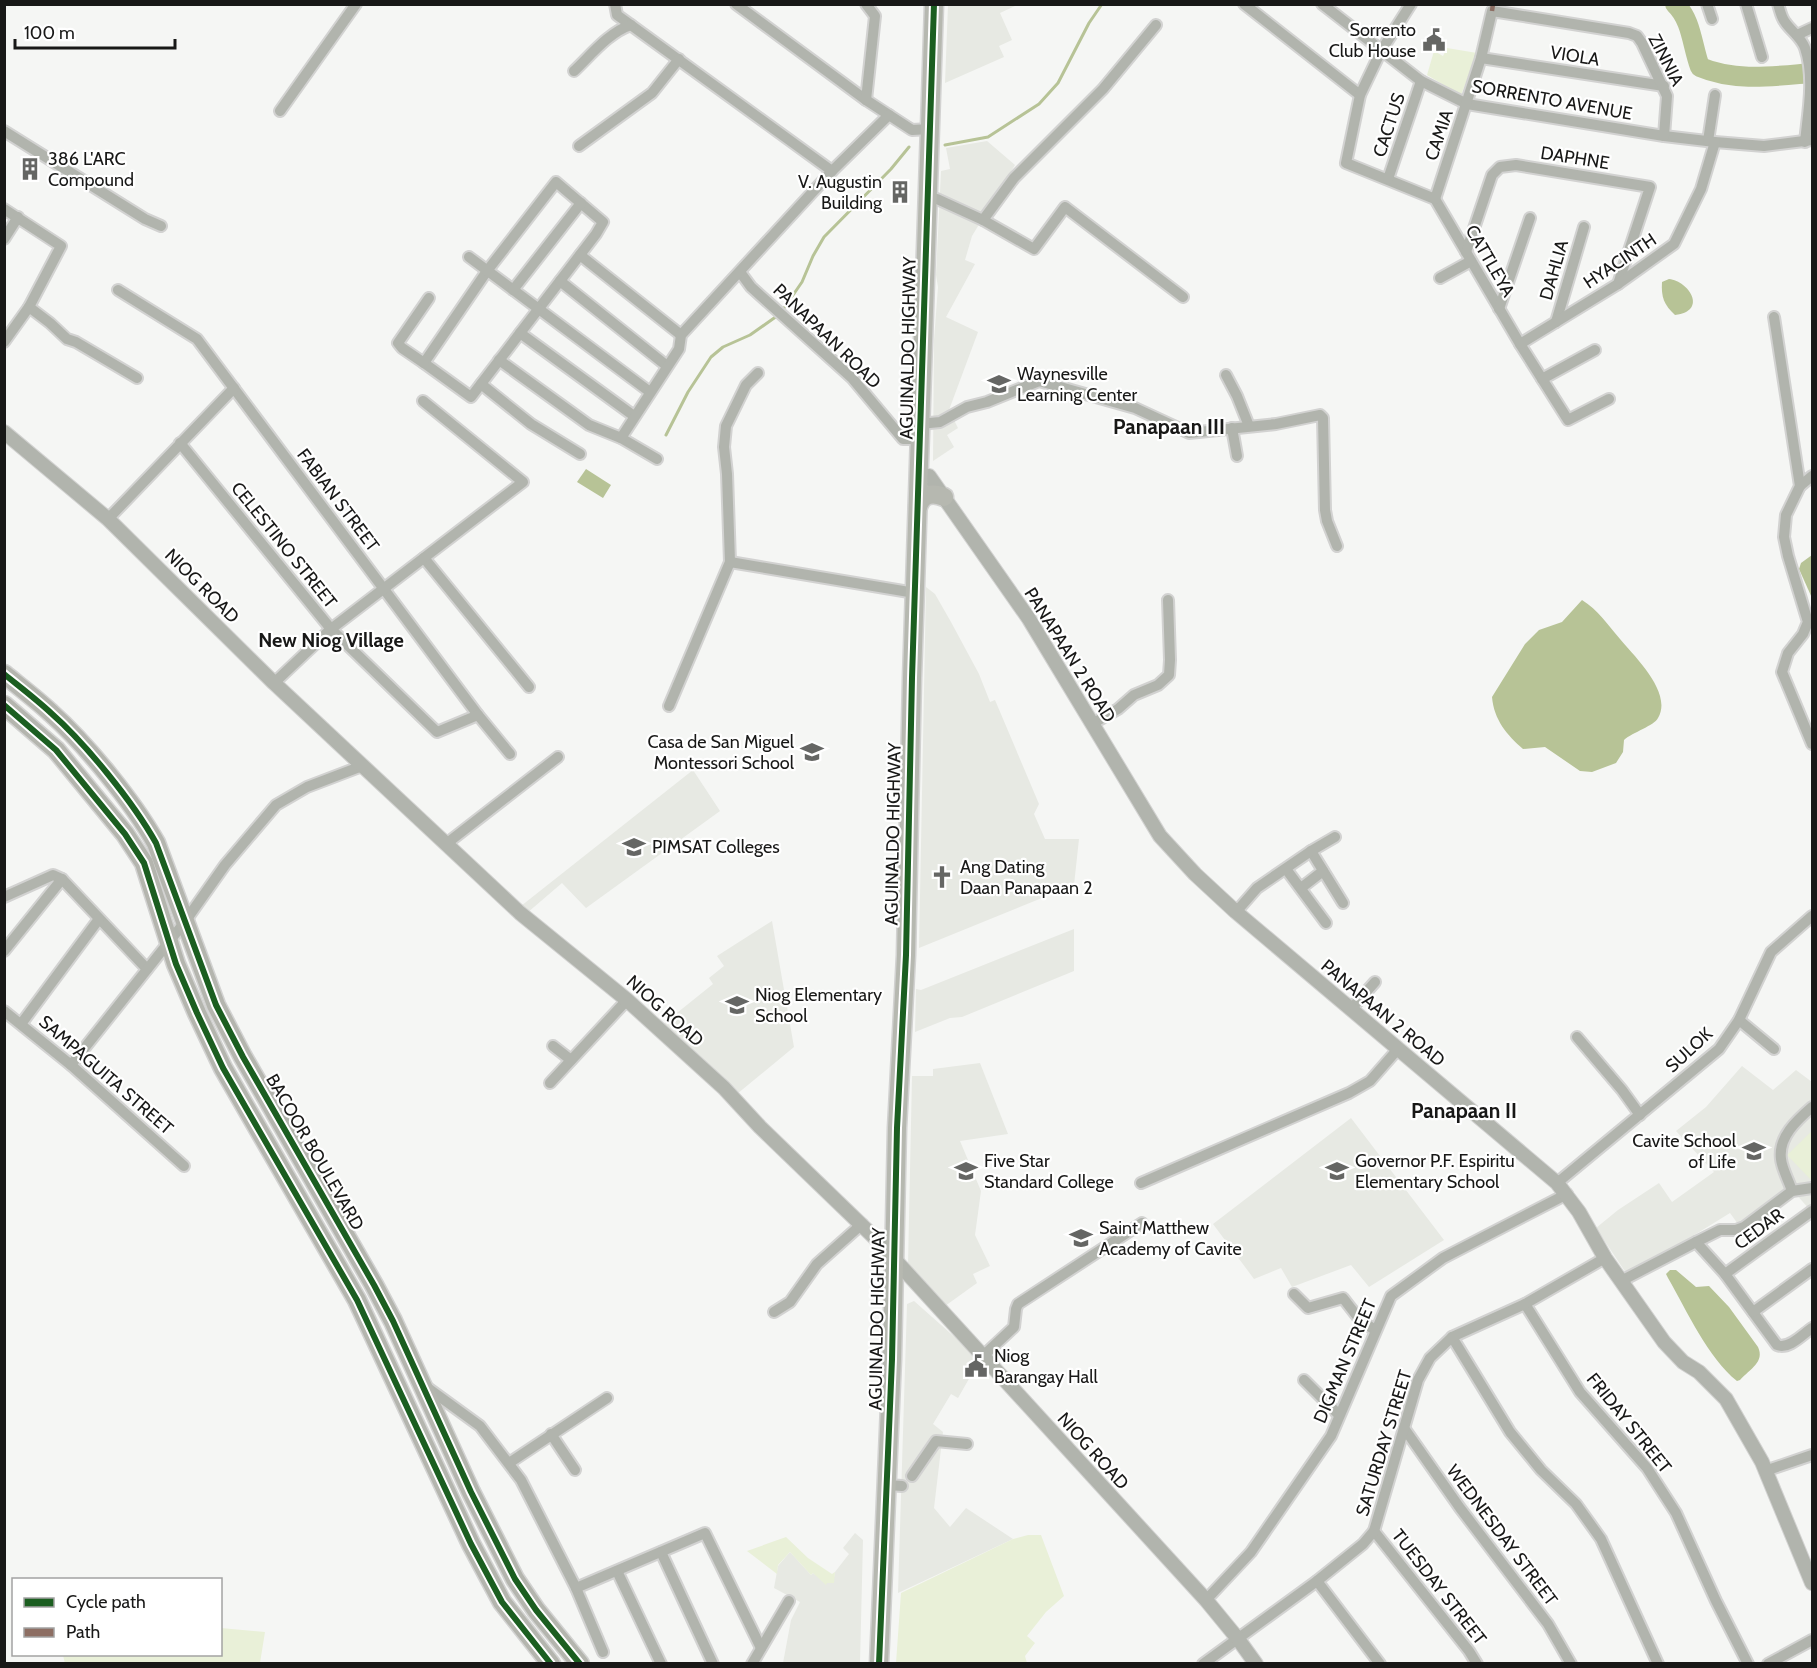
<svg xmlns="http://www.w3.org/2000/svg" width="1817" height="1668" viewBox="0 0 1817 1668" font-family="Cabin,sans-serif">
<style>
.built{fill:#e7e9e3}
.green{fill:#e9f0d8}
.water{fill:#b7c396}
.lines{fill:none;stroke-linecap:round;stroke-linejoin:round}
.stream{stroke:#b7c396;stroke-width:3}
.river{stroke:#b7c396;stroke-width:20}
.minor-casing{stroke:#d2d2d1;stroke-width:14}
.tertiary-casing{stroke:#d2d2d1;stroke-width:16}
.primary-casing{stroke:#d2d2d1;stroke-width:21}
.trunk-casing{stroke:#d2d2d1;stroke-width:21}
.minor{stroke:#b1b4ad;stroke-width:10}
.tertiary{stroke:#b1b4ad;stroke-width:14}
.primary{stroke:#b4b5ae;stroke-width:18}
.trunk{stroke:#b6b8b0;stroke-width:18}
.quiet{stroke:#8d6e63;stroke-width:4.5;stroke-dasharray:9 4.5;stroke-linecap:butt}
.cycleway-casing{stroke:#fff;stroke-width:10}
.cycleway{stroke:#1b5e20;stroke-width:6}
.labels{text-anchor:middle;dominant-baseline:central;stroke-width:4.5;stroke-linejoin:round;paint-order:stroke}
.poi-label{font-size:18px;fill:#181817;stroke:#fff;text-anchor:start}
.street-label{font-size:18px;fill:#181817;stroke:#fff}
.neighbourhood-label{font-size:20px;font-weight:bold;fill:#181817;stroke:#fff}
.quarter-label{font-size:21px;font-weight:bold;fill:#181817;stroke:#fff}
</style>
<rect width="100%" height="100%" fill="#f5f6f4"/>
<g class="built">
<polygon points="948,5 1015,6 1000,13 1012,40 999,46 1004,57 945,83"/>
<polygon points="987,141 1015,165 972,236 965,260 975,264 946,317 978,332 949,410 958,428 947,435 954,447 933,461 934,340 938,287 936,275 941,171 950,169 946,148"/>
<polygon points="926,587 935,594 951,622 979,674 990,702 995,700 1039,804 1034,814 1045,839 1079,839 1074,885 919,948"/>
<polygon points="693,770 720,811 586,908 562,883 527,913 521,906"/>
<polygon points="772,921 794,1047 737,1094 662,1025 713,984 709,978 724,966 717,956"/>
<polygon points="1074,929 1074,971 962,1017 950,1018 915,1032 916,989 921,990"/>
<polygon points="980,1063 1008,1134 960,1141 981,1191 975,1235 990,1266 973,1274 977,1283 945,1306 908,1265 912,1076 933,1076 933,1069"/>
<polygon points="1742,1066 1773,1090 1796,1070 1812,1082 1812,1208 1810,1210 1795,1193 1743,1231 1730,1213 1646,1265 1626,1273 1596,1228 1618,1210 1659,1183 1672,1202 1714,1172 1676,1131 1706,1107"/>
<polygon points="1351,1118 1444,1240 1369,1287 1351,1265 1292,1287 1281,1268 1254,1279 1213,1224"/>
<polygon points="914,1301 976,1356 968,1372 970,1377 958,1398 951,1394 933,1424 943,1432 934,1508 950,1527 966,1508 1013,1539 898,1593 907,1304"/>
<polygon points="855,1533 863,1540 860,1663 783,1663 791,1620 800,1602 774,1588 778,1566 790,1552 811,1575 813,1573 827,1583 833,1583 835,1572 849,1554 843,1548"/>
</g>
<g class="green">
<polygon points="1447,48 1477,53 1461,95 1427,75 1434,51 1443,56"/>
<polygon points="1812,1131 1812,1181 1787,1155"/>
<polygon points="1028,1535 1041,1535 1064,1596 1046,1612 1027,1636 1035,1643 1025,1656 1027,1663 896,1663 901,1593 1013,1539"/>
<polygon points="786,1537 808,1558 832,1574 835,1572 834,1583 827,1583 826,1585 813,1573 811,1575 790,1552 778,1565 777,1574 747,1551"/>
<polygon points="221,1628 265,1632 260,1663 65,1664 63,1655 220,1654"/>
</g>
<g class="water">
<path d="M1669,279C1689,281 1708,311 1675,315C1664,305 1661,297 1662,282Z"/>
<polygon points="586,469 611,485 603,498 577,482"/>
<polygon points="1812,555 1812,598 1799,569 1801,563"/>
<path d="M1582,600C1598,610 1608,625 1620,639C1635,657 1673,693 1658,718C1654,726 1633,732 1624,740L1623,752L1616,763L1592,772L1580,771L1545,747L1523,749C1507,735 1494,720 1492,697L1525,644L1539,630L1562,622Z"/>
<path d="M1670,1270H1676L1696,1287L1709,1286L1729,1307L1758,1347C1765,1362 1750,1369 1740,1380L1737,1381C1708,1358 1687,1311 1668,1278L1666,1274Z"/>
</g>
<g class="lines">
<g class="stream">
<polyline points="945,145 988,137 1039,104 1058,83 1089,23 1102,4"/>
<polyline points="782,311 802,282 813,256 824,237 891,169 909,147"/>
<polyline points="666,435 688,392 711,357 723,347 750,335 777,316"/>
</g>
<path class="river" d="M1675,4C1692,20 1692,46 1700,67C1735,82 1775,76 1812,73"/>
<g class="minor-casing">
<g id="minor">
<polyline points="615,4 617,15 832,171"/>
<polyline points="736,4 866,100 912,130 930,129"/>
<polyline points="1244,4 1360,95"/>
<polyline points="1322,4 1421,81 1467,104 1664,136 1715,142 1764,146 1812,140"/>
<polyline points="1411,4 1381,51 1360,95 1346,163 1435,199 1520,344 1568,420 1609,399"/>
<polyline points="1707,4 1712,19"/>
<polyline points="1746,4 1762,57"/>
<path d="M1778,4C1780,10 1781,17 1785,22C1791,31 1801,37 1805,48C1815,78 1808,112 1805,142"/>
<polyline points="1797,35 1812,28"/>
<polyline points="1481,58 1664,86"/>
<path d="M574,71C590,56 609,32 631,25"/>
<polyline points="866,100 875,16 866,4"/>
<polyline points="280,111 356,4"/>
<polyline points="4,131 145,219 161,226"/>
<polyline points="1708,141 1715,95"/>
<polyline points="579,146 652,93 679,59"/>
<polyline points="1388,179 1421,81"/>
<polygon points="556,182 603,222 596,234 471,397 424,363 487,271"/>
<polyline points="926,199 937,199 983,220 1014,178 1103,89 1156,25"/>
<polyline points="1435,199 1481,58 1492,11 1629,33 1637,36 1642,43 1667,96 1664,136"/>
<polyline points="4,209 61,246 29,307"/>
<polyline points="983,220 1034,249 1065,207 1183,297"/>
<polyline points="4,239 18,217"/>
<polyline points="1466,252 1492,175 1500,167 1516,165 1650,187 1618,284"/>
<polyline points="580,255 681,335"/>
<polyline points="469,257 650,392"/>
<polyline points="740,272 751,287 852,378 903,439 920,439"/>
<polyline points="1440,278 1471,261"/>
<polyline points="560,281 667,366"/>
<polyline points="118,290 197,339 478,715 510,754"/>
<polyline points="513,290 581,203"/>
<polyline points="1499,309 1530,218"/>
<polyline points="1774,317 1800,486 1786,515 1784,537 1788,556 1808,622 1803,634 1788,653 1782,672 1812,744"/>
<polyline points="1556,322 1584,227"/>
<polyline points="520,333 634,416"/>
<polyline points="4,342 29,307 50,323 67,339 76,342 137,378"/>
<polyline points="1520,344 1618,284 1674,244 1701,189 1715,142"/>
<polyline points="499,360 589,425 621,438 657,459"/>
<polyline points="424,363 402,348 398,343 429,298"/>
<polyline points="1226,375 1237,396 1249,426"/>
<polyline points="1542,379 1595,350"/>
<polyline points="481,384 531,424 580,454"/>
<polyline points="920,424 940,422 967,407 987,402 1039,381 1135,408 1189,433 1276,424 1320,415 1323,418 1325,510 1327,521 1337,546"/>
<polyline points="1232,428 1237,456"/>
<polyline points="621,438 679,349 681,335 832,171 889,115"/>
<polyline points="180,443 331,629 437,732 478,715"/>
<polyline points="1800,486 1812,476"/>
<polyline points="108,519 234,388"/>
<polyline points="424,558 529,687"/>
<polyline points="730,562 915,593"/>
<polyline points="274,683 331,629 523,482 423,401"/>
<polyline points="669,706 730,562 727,474 724,447 726,426 746,385 758,373"/>
<polyline points="1092,724 1118,709 1134,695 1158,685 1169,675 1170,660 1168,600"/>
<polyline points="446,844 558,757"/>
<polyline points="1311,851 1343,903"/>
<polyline points="1286,869 1326,923"/>
<polyline points="1301,888 1323,871"/>
<polyline points="4,897 53,875 62,879 147,969"/>
<polyline points="1236,912 1257,888 1311,851 1335,837"/>
<polyline points="4,951 62,879"/>
<polyline points="1351,1009 1375,982"/>
<polyline points="4,1011 71,1065 184,1166"/>
<polyline points="1739,1020 1774,1049"/>
<polyline points="21,1024 99,919"/>
<polyline points="1577,1037 1622,1090 1640,1115"/>
<polyline points="553,1046 571,1060"/>
<polyline points="71,1065 184,923 225,865 276,805 307,787 362,766"/>
<polyline points="550,1083 627,1000"/>
<polyline points="1141,1183 1349,1093 1370,1081 1398,1049"/>
<polyline points="1557,1183 1719,1049 1739,1020 1771,952 1812,916"/>
<path d="M1792,1191C1789,1181 1782,1169 1781,1159C1778,1137 1797,1120 1812,1107"/>
<polyline points="1696,1242 1720,1230 1736,1230 1744,1227 1792,1191 1812,1188"/>
<polyline points="1725,1274 1812,1211"/>
<path d="M1621,1281L1696,1242L1725,1274L1777,1345C1789,1350 1803,1334 1812,1328"/>
<polyline points="1294,1294 1308,1308 1343,1298 1360,1320 1375,1330"/>
<polyline points="1525,1304 1580,1392 1647,1468 1676,1513 1716,1601 1748,1664"/>
<polyline points="774,1312 790,1302 817,1264 862,1224"/>
<polyline points="1753,1312 1812,1269"/>
<polyline points="1452,1337 1510,1432 1541,1470 1576,1504 1601,1539 1658,1664"/>
<polyline points="983,1356 1014,1327 1016,1309 1018,1304 1142,1223"/>
<polyline points="1304,1380 1339,1415"/>
<polyline points="425,1386 480,1426 521,1480 576,1588 603,1652"/>
<polyline points="1404,1428 1460,1508 1548,1624 1571,1664"/>
<polyline points="551,1434 575,1470"/>
<polyline points="509,1463 607,1398"/>
<polyline points="1765,1471 1812,1455"/>
<polyline points="912,1476 936,1441 967,1444"/>
<polyline points="888,1485 902,1486"/>
<polyline points="1374,1531 1469,1651 1477,1664"/>
<polyline points="661,1552 713,1664"/>
<polyline points="617,1571 661,1664"/>
<polyline points="1317,1581 1380,1664"/>
<polyline points="576,1588 705,1533 761,1648"/>
<polyline points="1206,1600 1251,1552 1331,1436 1391,1296 1443,1258 1567,1194"/>
<polyline points="752,1664 789,1601"/>
<polyline points="1203,1664 1317,1581 1363,1544 1374,1531 1418,1380 1430,1358 1452,1337 1525,1304 1605,1258"/>
<polyline points="1768,1664 1812,1640"/>
</g>
</g>
<g class="tertiary-casing">
<g id="tertiary">
<polyline points="4,432 108,519 274,683 520,913 627,1000 724,1088 760,1127 875,1238 1206,1600 1238,1639 1256,1664"/>
<polyline points="919,475 929,476 1029,619 1160,836 1195,874 1236,912 1557,1183 1579,1212 1605,1258 1664,1342 1683,1362 1699,1372 1726,1399 1762,1462 1812,1583"/>
</g>
</g>
<g class="primary-casing">
<g id="primary">
<path d="M4,674C20,687 36,699 51,713C86,744 133,802 156,843L216,1005L243,1057L374,1285L393,1321L471,1492L515,1579L536,1610L580,1664"/>
<polyline points="4,705 56,750 125,834 144,863 176,964 197,1013 223,1068 357,1300 471,1544 502,1602 551,1664"/>
</g>
</g>
<g class="trunk-casing">
<g id="trunk">
<path d="M918,507C922,494 932,492 944,497"/>
<polyline points="879,1664 892,1359 897,1128 906,955 912,678 934,4"/>
</g>
</g>
<use href="#minor" class="minor"/>
<use href="#tertiary" class="tertiary"/>
<use href="#primary" class="primary"/>
<use href="#trunk" class="trunk"/>
<polyline class="quiet" points="1492,11 1493,4"/>
<g class="cycleway-casing">
<g id="cycleway">
<path d="M4,674C20,687 36,699 51,713C86,744 133,802 156,843L216,1005L243,1057L374,1285L393,1321L471,1492L515,1579L536,1610L580,1664"/>
<polyline points="4,705 56,750 125,834 144,863 176,964 197,1013 223,1068 357,1300 471,1544 502,1602 551,1664"/>
<polyline points="879,1664 892,1359 897,1128 906,955 912,678 934,4"/>
</g>
</g>
<use href="#cycleway" class="cycleway"/>
</g>
<defs>
<g id="civic-bare" transform="scale(1.8)"><path d="M-.6-6.5H3V-4.5H.6V-3L4-1V1h2V6H-6V1h2V-1L-.6-3ZM-1.2 2.5V6h2.4V2.5Z" fill="#656664" stroke="#fff" stroke-width="2.5" paint-order="stroke"/></g>
<g id="building-bare" transform="scale(1.8)"><path d="M-4-6H4V6H1V3H-1V6H-4ZM-2.5-4.3h1.7v1.8h-1.7ZM.8-4.3h1.7v1.8H.8ZM-2.5-1h1.7V.8h-1.7ZM.8-1h1.7V.8H.8Z" fill="#656664" stroke="#fff" stroke-width="2.5" paint-order="stroke"/></g>
<g id="school-bare" transform="scale(1.8)"><path d="M0-5L7-2L0 1L-7-2ZM-4 1L0 2.5L4 1V4Q0 6-4 4Z" fill="#656664" stroke="#fff" stroke-width="2.5" paint-order="stroke"/></g>
<g id="university-bare" transform="scale(1.8)"><path d="M0-5L7-2L0 1L-7-2ZM-4 1L0 2.5L4 1V4Q0 6-4 4Z" fill="#656664" stroke="#fff" stroke-width="2.5" paint-order="stroke"/></g>
<g id="church-bare" transform="scale(1.8)"><path d="M-1.2-6h2.4v3.5h3.3v2.4h-3.3V6h-2.4V-.1h-3.3v-2.4h3.3Z" fill="#656664" stroke="#fff" stroke-width="2.5" paint-order="stroke"/></g>
</defs>
<g fill-rule="evenodd">
<use href="#civic-bare" x="1434" y="40"/>
<use href="#building-bare" x="30" y="169"/>
<use href="#building-bare" x="900" y="192"/>
<use href="#school-bare" x="999" y="384"/>
<use href="#school-bare" x="812" y="752"/>
<use href="#university-bare" x="634" y="847"/>
<use href="#church-bare" x="942" y="877"/>
<use href="#school-bare" x="737" y="1005"/>
<use href="#school-bare" x="1754" y="1151"/>
<use href="#university-bare" x="966" y="1171"/>
<use href="#school-bare" x="1337" y="1171"/>
<use href="#school-bare" x="1081" y="1238"/>
<use href="#civic-bare" x="976" y="1366"/>
</g>
<g class="labels">
<g class="poi-label">
<text x="1416" y="30" text-anchor="end">Sorrento<tspan x="1416" dy="21">Club House</tspan></text>
<text x="48" y="159">386 L'ARC<tspan x="48" dy="21">Compound</tspan></text>
<text x="882" y="182" text-anchor="end">V. Augustin<tspan x="882" dy="21">Building</tspan></text>
<text x="1017" y="374">Waynesville<tspan x="1017" dy="21">Learning Center</tspan></text>
<text x="794" y="742" text-anchor="end">Casa de San Miguel<tspan x="794" dy="21">Montessori School</tspan></text>
<text x="652" y="847">PIMSAT Colleges</text>
<text x="960" y="867">Ang Dating<tspan x="960" dy="21">Daan Panapaan 2</tspan></text>
<text x="755" y="995">Niog Elementary<tspan x="755" dy="21">School</tspan></text>
<text x="1736" y="1141" text-anchor="end">Cavite School<tspan x="1736" dy="21">of Life</tspan></text>
<text x="984" y="1161">Five Star<tspan x="984" dy="21">Standard College</tspan></text>
<text x="1355" y="1161">Governor P.F. Espiritu<tspan x="1355" dy="21">Elementary School</tspan></text>
<text x="1099" y="1228">Saint Matthew<tspan x="1099" dy="21">Academy of Cavite</tspan></text>
<text x="994" y="1356">Niog<tspan x="994" dy="21">Barangay Hall</tspan></text>
</g>
<g class="street-label">
<text transform="translate(1575 56) rotate(9)">VIOLA</text>
<text transform="translate(1666 60) rotate(63)">ZINNIA</text>
<text transform="translate(1552 100) rotate(10)">SORRENTO AVENUE</text>
<text transform="translate(1389 125) rotate(-72)">CACTUS</text>
<text transform="translate(1439 135) rotate(-71)">CAMIA</text>
<text transform="translate(1575 158) rotate(9)">DAPHNE</text>
<text transform="translate(1490 261) rotate(60)">CATTLEYA</text>
<text transform="translate(1620 261) rotate(-34)">HYACINTH</text>
<text transform="translate(1554 270) rotate(-74)">DAHLIA</text>
<text transform="translate(827 336) rotate(44)">PANAPAAN ROAD</text>
<text transform="translate(908 348) rotate(-89)">AGUINALDO HIGHWAY</text>
<text transform="translate(338 500) rotate(53)">FABIAN STREET</text>
<text transform="translate(284 545) rotate(51)">CELESTINO STREET</text>
<text transform="translate(202 586) rotate(45)">NIOG ROAD</text>
<text transform="translate(1070 655) rotate(58)">PANAPAAN 2 ROAD</text>
<text transform="translate(893 834) rotate(-89)">AGUINALDO HIGHWAY</text>
<text transform="translate(665 1011) rotate(42)">NIOG ROAD</text>
<text transform="translate(1383 1013) rotate(40)">PANAPAAN 2 ROAD</text>
<text transform="translate(1689 1050) rotate(-43)">SULOK</text>
<text transform="translate(106 1075) rotate(41)">SAMPAGUITA STREET</text>
<text transform="translate(315 1152) rotate(60)">BACOOR BOULEVARD</text>
<text transform="translate(1759 1229) rotate(-36)">CEDAR</text>
<text transform="translate(877 1319) rotate(-89)">AGUINALDO HIGHWAY</text>
<text transform="translate(1345 1361) rotate(-67)">DIGMAN STREET</text>
<text transform="translate(1629 1423) rotate(51)">FRIDAY STREET</text>
<text transform="translate(1384 1443) rotate(-73)">SATURDAY STREET</text>
<text transform="translate(1093 1451) rotate(48)">NIOG ROAD</text>
<text transform="translate(1502 1535) rotate(53)">WEDNESDAY STREET</text>
<text transform="translate(1439 1587) rotate(52)">TUESDAY STREET</text>
</g>
<g class="neighbourhood-label">
<text x="331" y="640">New Niog Village</text>
</g>
<g class="quarter-label">
<text x="1169" y="426">Panapaan III</text>
<text x="1464" y="1110">Panapaan II</text>
</g>
</g>
<rect width="1817" height="1668" fill="none" stroke="#181817" stroke-width="12"/>
<rect x="12" y="1578" width="210" height="78" fill="#ffffff" stroke="#a3a3a2" stroke-width="1.5"/>
<rect x="24" y="1598" width="30" height="9" fill="#1b5e20" stroke="#a3a3a2" stroke-width="1.5"/>
<text x="66" y="1608" font-size="18" fill="#181817">Cycle path</text>
<rect x="24" y="1628" width="30" height="9" fill="#8d6e63" stroke="#a3a3a2" stroke-width="1.5"/>
<text x="66" y="1638" font-size="18" fill="#181817">Path</text>
<path d="M15 39v9h160v-9" fill="none" stroke="#181817" stroke-width="3"/>
<text x="24" y="39" font-size="18" fill="#181817" stroke="#ffffff" stroke-width="4.5" paint-order="stroke">100 m</text>
</svg>
